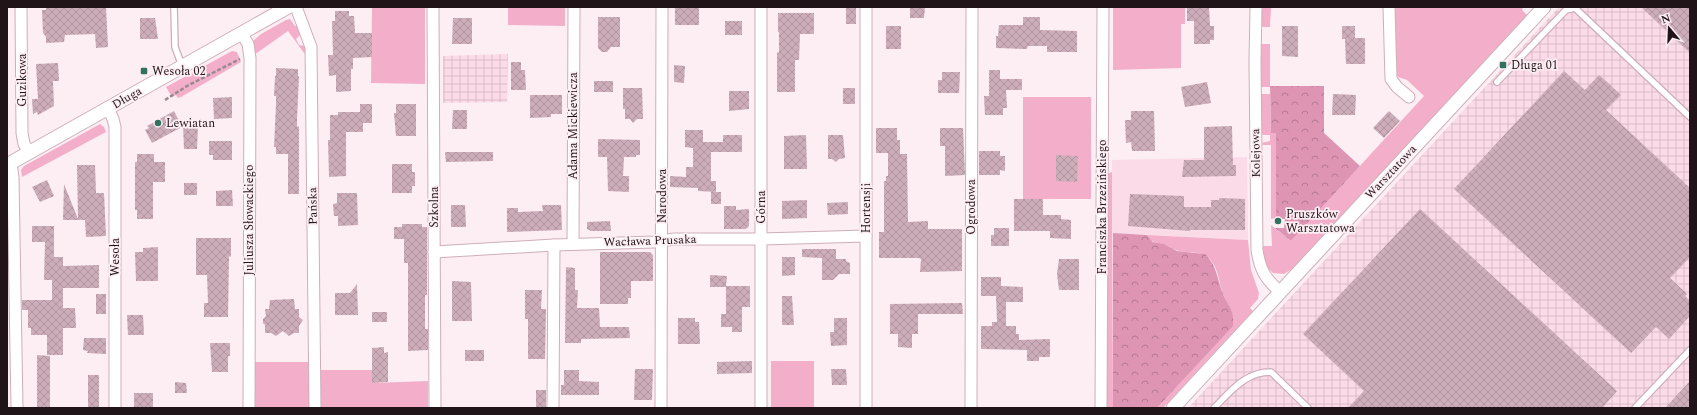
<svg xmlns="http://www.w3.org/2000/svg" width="1697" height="415" viewBox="0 0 1697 415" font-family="Spectral,serif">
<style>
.built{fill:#fcdbe8}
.industrial{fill:url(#industrial-grid)}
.green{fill:#f3afca}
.forest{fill:url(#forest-crowns)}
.building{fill:url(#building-cross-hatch)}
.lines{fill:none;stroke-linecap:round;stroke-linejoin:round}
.service-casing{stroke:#ceaeba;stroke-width:8}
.minor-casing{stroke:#ceaeba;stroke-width:13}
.tertiary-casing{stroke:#ceaeba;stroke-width:15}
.path{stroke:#988b90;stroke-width:2.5;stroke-dasharray:4 2;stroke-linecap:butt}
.service{stroke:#fff;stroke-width:5.5}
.minor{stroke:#fff;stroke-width:11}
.tertiary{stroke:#fff;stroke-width:13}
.poi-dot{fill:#317160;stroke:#fceef3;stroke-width:1.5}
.labels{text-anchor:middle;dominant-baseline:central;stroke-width:3.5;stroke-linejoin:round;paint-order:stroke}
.poi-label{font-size:12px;fill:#201419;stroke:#fceef3;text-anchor:start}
.street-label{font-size:12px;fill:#201419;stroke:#fceef3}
</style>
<defs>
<pattern id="industrial-grid" width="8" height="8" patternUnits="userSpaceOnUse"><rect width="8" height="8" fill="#fcdbe8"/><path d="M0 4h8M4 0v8" fill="none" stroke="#d8bbc6"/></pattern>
<pattern id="forest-crowns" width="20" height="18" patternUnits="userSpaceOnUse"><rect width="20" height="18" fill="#de95b3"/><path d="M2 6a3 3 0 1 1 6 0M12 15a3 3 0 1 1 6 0" fill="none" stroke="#b47891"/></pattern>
<pattern id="building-cross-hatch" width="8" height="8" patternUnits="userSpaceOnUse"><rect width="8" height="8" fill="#cdadb9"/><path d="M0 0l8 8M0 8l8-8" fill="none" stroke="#b0949e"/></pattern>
</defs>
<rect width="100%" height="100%" fill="#fceef3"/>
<polygon class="built" points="1247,157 1248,240 1113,233 1112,160"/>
<g class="industrial">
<polygon points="1559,7 1690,7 1690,408 1188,408"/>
<polygon points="508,54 507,102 443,103 443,56"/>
</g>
<g class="green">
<polygon points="372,7 425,7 425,84 371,83"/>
<polygon points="508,7 565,7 565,26 508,25"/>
<polygon points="1113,7 1185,7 1185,24 1181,24 1181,68 1113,70"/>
<polygon points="1395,7 1523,7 1522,10 1527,15 1292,269 1284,274 1273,273 1266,266 1261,246 1272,246 1271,225 1291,241 1424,96 1407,80 1398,77 1396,72"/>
<polygon points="1263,8 1271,8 1270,27 1263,27 1261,25 1261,10"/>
<polygon points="290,19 295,26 299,25 301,34 296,39 299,45 305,46 307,52 304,53 288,31 254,55 253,41 261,34 286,20"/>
<polygon points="1260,44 1270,44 1270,87 1262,87 1260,85"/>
<polygon points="232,51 237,52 241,62 181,97 178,98 176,95 172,97 166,87"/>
<polygon points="1262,94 1270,94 1271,133 1276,133 1276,218 1271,219 1271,145 1263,145 1261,143 1270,141 1270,135 1263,135 1261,133 1260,95"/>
<rect x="1023" y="97" width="68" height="102"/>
<polygon points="100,124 104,127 106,132 22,177 21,170 24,166"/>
<polygon points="1112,172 1113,408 1106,408 1107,174"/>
<path d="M1147,235L1248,240L1251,270L1259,293L1258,299L1250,308L1253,311L1163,408H1157L1233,325C1235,311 1228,305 1223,294C1219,284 1219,271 1212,262C1204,248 1189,255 1176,250C1172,249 1169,246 1165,245C1157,242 1152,243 1147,235Z"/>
<rect x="771" y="361" width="43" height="47"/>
<rect x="255" y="362" width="56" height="46"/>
<polygon points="321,370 372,370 373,383 428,381 428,408 321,408"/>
</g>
<g class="forest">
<polygon points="1270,86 1324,86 1324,133 1360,166 1291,241 1275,228 1284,228 1285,219 1276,218 1276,133 1271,133"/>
<path d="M1113,233L1147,235L1153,242L1164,244L1177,251L1205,254C1217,265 1217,279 1223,294C1228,306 1235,309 1233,326L1157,408H1113Z"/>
</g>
<g class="building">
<polygon points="46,7 106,7 108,47 96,48 95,34 65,35 64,42 46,43 46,37 43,33 42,10 46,10"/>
<polygon points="699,7 699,25 675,25 675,8"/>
<rect x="846" y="7" width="10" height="17"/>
<polygon points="910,7 925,7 924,18 910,18"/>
<polygon points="1187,7 1209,7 1210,26 1214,26 1214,40 1210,40 1210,44 1194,44 1194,21 1187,21"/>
<polygon points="1641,7 1690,7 1690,53"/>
<polygon points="335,11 349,11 349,16 354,16 355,33 372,33 372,57 353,58 353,69 351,69 351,91 336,92 336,75 329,76 328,55 333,55 332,21 335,21"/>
<polygon points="778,13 814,13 814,34 800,34 799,60 795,60 795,92 777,92 777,52 779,53 779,32 778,32"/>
<polygon points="598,17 620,17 620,47 611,47 607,52 602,52 598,48"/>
<polygon points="1023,17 1040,17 1040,30 1077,31 1077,52 1047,52 1047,46 1028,46 1027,49 996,48 996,36 998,36 999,25 1023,25"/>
<polygon points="140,18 155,18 158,39 140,39"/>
<polygon points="453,18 472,18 472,44 452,44"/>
<rect x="725" y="21" width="17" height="14"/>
<rect x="886" y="26" width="15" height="23"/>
<polygon points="1282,26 1298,26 1298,57 1282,56"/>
<polygon points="1342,26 1355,26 1355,38 1365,38 1365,64 1346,64 1345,39 1342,39"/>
<polygon points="511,62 521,62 521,70 525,70 526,90 511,90"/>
<polygon points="58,63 59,81 53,81 54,106 38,115 37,112 33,114 32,99 38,99 36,64"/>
<polygon points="674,65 685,66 684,83 674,82"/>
<polygon points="276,68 298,69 298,76 299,76 297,119 297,127 299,126 299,194 288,194 288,154 276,154 276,147 274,147 276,104 276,96 274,96 275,76 276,76"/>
<polygon points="989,70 1000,70 1000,79 1022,79 1022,90 1006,90 1007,108 1003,108 1003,115 985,115 984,96 989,96"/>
<polygon points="1564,71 1585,90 1599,75 1607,82 1621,95 1606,110 1690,188 1690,257 1670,278 1687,294 1685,296 1690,301 1690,316 1669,339 1656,327 1631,353 1454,189"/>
<polygon points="942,72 960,72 959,93 938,93 938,80 942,80"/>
<rect x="594" y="81" width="19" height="11"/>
<polygon points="1207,82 1211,103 1185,107 1181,87"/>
<polygon points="623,88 642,88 643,119 637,119 633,123 630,119 625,119 625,109 623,109"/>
<rect x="843" y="88" width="12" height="16"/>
<polygon points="729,91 749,91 749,109 729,111"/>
<polygon points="1333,94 1356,95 1355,115 1332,115"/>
<polygon points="530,95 562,95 562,114 551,114 551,117 530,118"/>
<polygon points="232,97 232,118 214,119 213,98"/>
<polygon points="360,104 372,104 372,123 363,123 363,132 346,132 346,176 329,177 328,140 330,140 330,115 338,115 338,112 360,112"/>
<polygon points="396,104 416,104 416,136 396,136 394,113 396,113"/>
<polygon points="453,110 467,110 467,129 452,129"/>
<polygon points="174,111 182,127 152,143 145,130 149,128 147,126"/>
<polygon points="1131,111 1154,111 1155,151 1132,151 1131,142 1126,143 1125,120 1131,120"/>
<polygon points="1389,111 1400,121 1384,138 1373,128"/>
<polygon points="183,125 198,125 197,149 184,149"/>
<polygon points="1232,126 1233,165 1236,165 1236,176 1182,177 1184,160 1204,160 1204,127"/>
<polygon points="876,128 897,128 897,140 900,140 900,154 907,154 908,222 928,221 928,229 962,229 962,271 920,272 921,259 919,258 879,258 879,232 884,232 884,181 886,181 886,176 888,176 888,153 876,153"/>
<polygon points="940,128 963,128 965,175 945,176 945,146 940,146"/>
<polygon points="685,130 703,130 703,142 723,142 723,135 742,135 742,152 711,152 711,181 716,181 716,192 698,191 698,188 670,187 670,176 686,177 686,167 693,167 693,148 685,147"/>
<polygon points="806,135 807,169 784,169 784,136"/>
<polygon points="828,135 843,135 845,158 839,159 836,162 832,159 828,159"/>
<polygon points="598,139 640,140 640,155 636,155 636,157 624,157 623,176 629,176 629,192 608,191 607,157 598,157"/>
<polygon points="209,141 232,141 232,160 213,160 213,155 209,155"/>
<polygon points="979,151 1000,151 1000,156 1005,156 1005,171 1000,170 1000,175 979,175"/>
<polygon points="445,152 493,152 493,161 446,162"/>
<polygon points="137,154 154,154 154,162 165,162 165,182 153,182 153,219 137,219 137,210 135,210 135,162 137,162"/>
<polygon points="1056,155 1078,156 1077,182 1056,181"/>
<polygon points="392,164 412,164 412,172 415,172 415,186 412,186 412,193 392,193"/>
<polygon points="77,165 95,165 96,193 104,193 106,236 86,237 85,220 63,220 64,184 78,219"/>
<polygon points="47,180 54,196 40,202 32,187"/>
<rect x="184" y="183" width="13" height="12"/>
<polygon points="232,190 233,206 216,206 216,191"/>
<rect x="711" y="192" width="10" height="12"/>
<polygon points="337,193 357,193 358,225 338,226 338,216 334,216 333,204 337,203"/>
<polygon points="1130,194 1184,196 1184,207 1211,207 1211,200 1219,200 1219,198 1245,199 1245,230 1190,230 1190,231 1128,226"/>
<polygon points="1014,199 1043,199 1043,215 1061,215 1061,219 1071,220 1071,239 1050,238 1050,231 1014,231"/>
<polygon points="807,200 807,218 782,219 782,201"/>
<polygon points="848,202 848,214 828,215 827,203"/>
<polygon points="451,205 465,205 466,227 451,227"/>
<polygon points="542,205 561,205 562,230 507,232 507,208 518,208 518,212 543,211"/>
<polygon points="724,206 736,206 736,210 749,209 749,226 746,229 724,229"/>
<polygon points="1420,209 1617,391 1602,408 1348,408 1364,391 1303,334"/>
<polygon points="610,221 611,231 591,231 587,229 587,222"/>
<polygon points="402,224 422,224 422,227 427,227 427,295 425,295 425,329 428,329 428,350 408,351 408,263 404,263 404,239 394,239 394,227 402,227"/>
<polygon points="32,226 54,226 54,257 63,257 63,266 99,265 99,288 63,288 63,308 75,308 76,328 63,328 63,355 47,355 47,335 31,335 31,328 28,328 28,310 22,310 22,300 52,300 52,280 44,280 45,242 32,242"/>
<polygon points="994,228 1009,228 1009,246 991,246 991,235 994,235"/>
<polygon points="196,238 231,238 231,257 229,256 228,317 204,317 204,303 208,303 207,275 196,275"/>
<polygon points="158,247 158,281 136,281 135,252 143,252 143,248"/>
<polygon points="802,249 836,249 836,259 846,259 846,261 850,263 850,274 839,274 833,280 822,280 822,258 802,257"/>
<polygon points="600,252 650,252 653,255 653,281 631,281 631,298 628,298 628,304 600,304"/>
<polygon points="782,257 795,257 795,275 782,276"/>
<polygon points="1059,259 1079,259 1079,290 1059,290 1057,274"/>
<polygon points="566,267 575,268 575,290 578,290 577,308 599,308 600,327 629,327 630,338 581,339 581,343 565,343"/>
<polygon points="710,275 727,276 726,286 750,286 750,307 742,307 742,332 732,332 732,327 721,327 721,314 726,314 726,287 710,287"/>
<polygon points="981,277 1001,277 1001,286 1023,287 1023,302 1006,302 1006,326 1016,326 1016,334 1019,334 1019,340 1050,339 1050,357 1039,357 1039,361 1027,361 1027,350 981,349 981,326 992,326 992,322 997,322 996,296 981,296"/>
<polygon points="452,281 471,282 472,321 452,321"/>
<polygon points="357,284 358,315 335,315 335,293 350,293"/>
<polygon points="525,290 542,290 541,309 546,309 545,359 528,359 528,319 525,319"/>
<rect x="96" y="294" width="10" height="20"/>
<polygon points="782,296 792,296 794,325 782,325"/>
<polygon points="294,299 295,309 299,309 299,317 303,320 299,326 299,333 294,333 289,336 283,331 276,336 271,333 265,333 265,325 263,323 263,319 266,316 265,309 269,309 270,300"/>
<polygon points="962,303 963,314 918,314 918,334 912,334 912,348 898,347 898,334 890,334 890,304"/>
<rect x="372" y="312" width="15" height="10"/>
<polygon points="127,315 143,315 144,335 128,335"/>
<polygon points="678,318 695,318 695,322 699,322 700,344 678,344"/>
<polygon points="834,318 847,318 847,345 831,346 830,332 834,332"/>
<polygon points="84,338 106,338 106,354 87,353 88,351 83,350"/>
<polygon points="210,343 230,343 230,356 228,356 228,372 212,372"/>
<polygon points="384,347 384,353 388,352 388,382 372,383 372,348"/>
<rect x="465" y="350" width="19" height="11"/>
<polygon points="37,355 50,356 50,408 37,408"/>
<polygon points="752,361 752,373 717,374 717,362"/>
<polygon points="635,369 653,369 652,400 634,400"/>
<polygon points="831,369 846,369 847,385 832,385"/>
<polygon points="564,370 579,370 579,381 599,382 599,395 561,395 561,385 564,385"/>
<rect x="88" y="375" width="11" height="32"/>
<polygon points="1690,381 1690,408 1665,408"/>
<polygon points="175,382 186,383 187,393 175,393"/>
<rect x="536" y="390" width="10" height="18"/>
<rect x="134" y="393" width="19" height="15"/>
</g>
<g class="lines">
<g class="service-casing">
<g id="service">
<polyline points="174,7 175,47 182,66"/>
<polyline points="1497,82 1566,10 1575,8 1690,117"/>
<path d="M1214,408C1231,391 1245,372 1271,372L1308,408"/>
<polyline points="1635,408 1690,350"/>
</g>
</g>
<g class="minor-casing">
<g id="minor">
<polyline points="21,7 22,133 24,144 29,152"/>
<polyline points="296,7 311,47 315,408"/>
<polyline points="433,7 435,408"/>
<polyline points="761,7 761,408"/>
<polyline points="866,7 866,408"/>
<path d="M1256,7L1255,61L1257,250C1260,270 1265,278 1280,292"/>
<polyline points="1389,7 1391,79 1397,87 1409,97"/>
<polyline points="242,34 248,44 250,58 249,408"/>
<polyline points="108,108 113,119 115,127 115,408"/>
<polyline points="9,164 12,170 13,177 17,408"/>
<polyline points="573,244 574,7"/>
<polyline points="434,252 554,245 654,242 674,239 761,239 866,236"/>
<polyline points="553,408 554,245"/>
<polyline points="661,408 662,7"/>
<polyline points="971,408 972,7"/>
<polyline points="1101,408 1103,7"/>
</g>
</g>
<g class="tertiary-casing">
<g id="tertiary">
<polyline points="7,165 288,7"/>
<polyline points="1173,408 1544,7"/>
</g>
</g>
<polyline class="path" points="165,100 187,86 240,59"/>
<use href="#service" class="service"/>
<use href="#minor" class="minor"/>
<use href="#tertiary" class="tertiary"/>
</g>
<g class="poi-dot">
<rect x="1499" y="61" width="8" height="8" rx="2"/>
<rect x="140" y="67" width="8" height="8" rx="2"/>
<circle cx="158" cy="123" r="4"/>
<circle cx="1278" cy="221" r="4"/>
</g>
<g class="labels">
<g class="poi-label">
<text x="1511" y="65">Długa 01</text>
<text x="152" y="71">Wesoła 02</text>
<text x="166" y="123">Lewiatan</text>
<text x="1286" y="214">Pruszków<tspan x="1286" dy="14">Warsztatowa</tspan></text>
</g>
<g class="street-label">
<text transform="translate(22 80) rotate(-90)">Guzikowa</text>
<text transform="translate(127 98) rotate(-30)">Długa</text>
<text transform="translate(573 126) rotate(-90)">Adama Mickiewicza</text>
<text transform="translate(1256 153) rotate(-91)">Kolejowa</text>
<text transform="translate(1391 172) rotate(-47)">Warsztatowa</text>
<text transform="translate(662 196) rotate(-90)">Narodowa</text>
<text transform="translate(313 206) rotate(-91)">Pańska</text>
<text transform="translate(434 207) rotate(-90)">Szkolna</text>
<text transform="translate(761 207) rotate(-90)">Górna</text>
<text transform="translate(971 207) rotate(-90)">Ogrodowa</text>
<text transform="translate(1102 207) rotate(-90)">Franciszka Brzezińskiego</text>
<text transform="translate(866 208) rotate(-90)">Hortensji</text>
<text transform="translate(249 220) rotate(-90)">Juliusza Słowackiego</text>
<text transform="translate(650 241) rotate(-2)">Wacława Prusaka</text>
<text transform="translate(115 257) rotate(-90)">Wesoła</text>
</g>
</g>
<rect width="1697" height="415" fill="none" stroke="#201419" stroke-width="16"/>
<g transform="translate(1669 28) rotate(341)" stroke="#fceef3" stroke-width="3" paint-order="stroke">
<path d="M0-3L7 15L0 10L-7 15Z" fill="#201419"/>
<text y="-6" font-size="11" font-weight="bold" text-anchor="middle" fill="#201419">N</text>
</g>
</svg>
